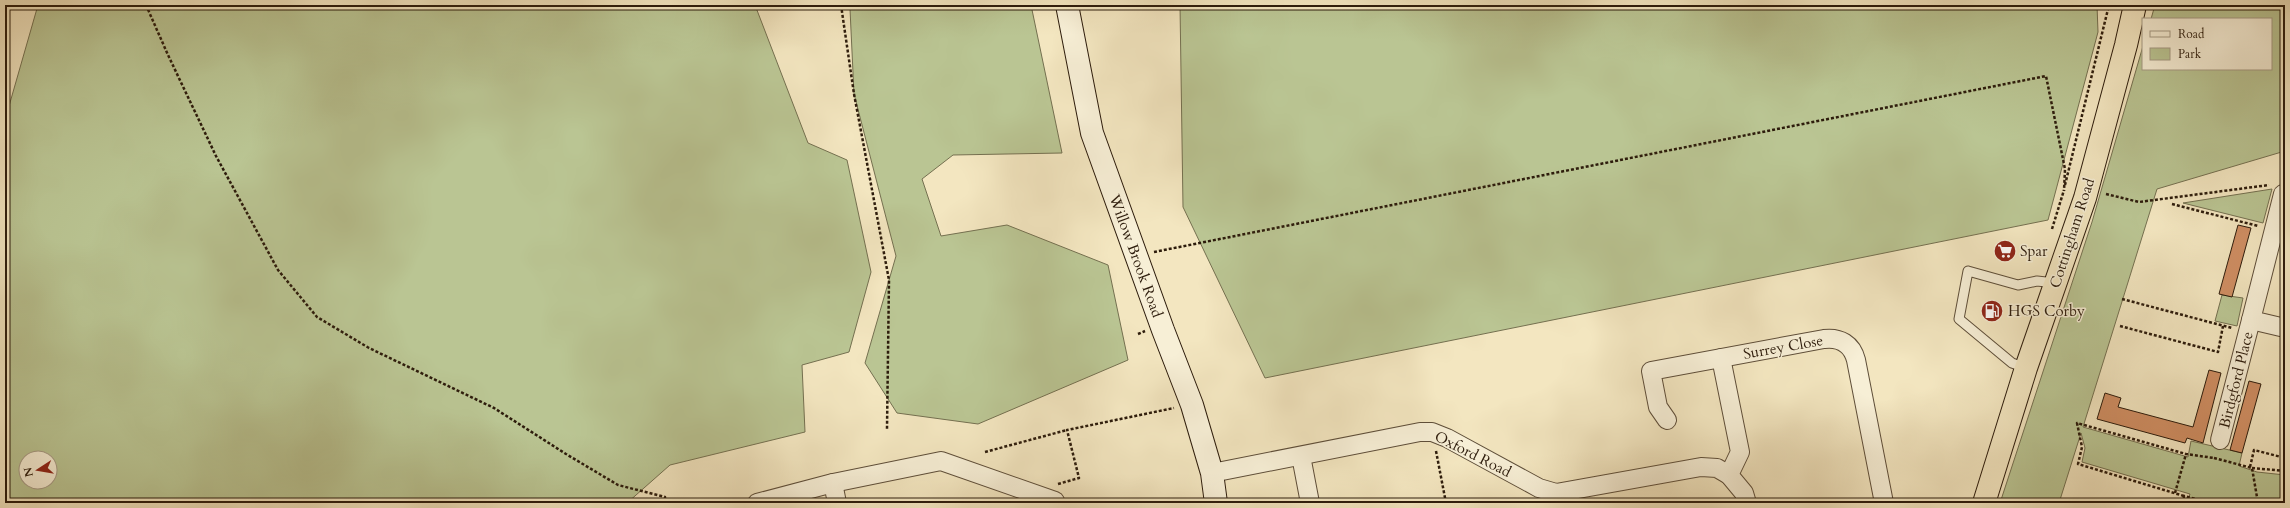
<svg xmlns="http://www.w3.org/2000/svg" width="2290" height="508" viewBox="0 0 2290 508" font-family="Cardo,serif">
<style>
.green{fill:#bac593;stroke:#747050;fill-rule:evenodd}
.building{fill:#d08f64;stroke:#2d1c0c}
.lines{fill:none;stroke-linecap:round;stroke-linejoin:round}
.lane-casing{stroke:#5e4e39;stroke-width:11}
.street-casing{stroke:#5e4e39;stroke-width:20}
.secondary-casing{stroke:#2d1c0c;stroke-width:24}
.highway-casing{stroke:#2d1c0c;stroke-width:24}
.path{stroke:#2d1c0c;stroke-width:2.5;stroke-dasharray:3 2;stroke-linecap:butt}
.lane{stroke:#f7efd6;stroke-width:9}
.street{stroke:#f7efd6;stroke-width:18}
.secondary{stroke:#f7efd6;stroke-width:22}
.highway{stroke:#f3e6c0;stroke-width:22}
.labels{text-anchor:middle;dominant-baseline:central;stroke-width:3;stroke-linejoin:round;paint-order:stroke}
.street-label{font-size:15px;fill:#2d1c0c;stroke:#f7efd6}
.poi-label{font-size:15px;fill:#2d1c0c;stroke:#f7efd6;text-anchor:start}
</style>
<rect width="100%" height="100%" fill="#f3e6c0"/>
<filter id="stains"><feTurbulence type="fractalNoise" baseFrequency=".005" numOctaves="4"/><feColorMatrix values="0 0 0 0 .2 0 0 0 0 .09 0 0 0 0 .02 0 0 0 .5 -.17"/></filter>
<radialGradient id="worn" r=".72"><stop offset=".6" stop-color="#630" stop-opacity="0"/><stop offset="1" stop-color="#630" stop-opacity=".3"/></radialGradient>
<g class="green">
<path d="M38,5H755L808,143L847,160L871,272L849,352L802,365L805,432L670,465L627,503H5V120ZM26,458H50V482H26Z"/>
<polygon points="870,5 1031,5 1062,153 953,155 922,179 941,236 1007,225 1108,265 1128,360 978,424 897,413 865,363 896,256 854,94 850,9"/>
<polygon points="1180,5 2097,5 2098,32 2048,220 1265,378 1183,207"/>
<polygon points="2155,5 2285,5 2285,151 2157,189 2083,427 2188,457 2191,441 2242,453 2239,466 2257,472 2285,475 2285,503 2220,503 2207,500 2206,503 2187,503 2190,494 2082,462 2085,448 2081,433 2059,503 2000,503 2092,222 2143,46 2143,69 2271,69 2271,19 2151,19"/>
<polygon points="2272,189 2263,223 2183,203"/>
<polygon points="2222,295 2243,298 2237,326 2215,321"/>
</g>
<g class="building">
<polygon points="2238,225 2251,228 2232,297 2219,294"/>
<polygon points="2209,370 2221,373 2203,443 2187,438 2185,443 2097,419 2105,393 2121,398 2118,407 2193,427"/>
<polygon points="2249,381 2261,384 2242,453 2230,450"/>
</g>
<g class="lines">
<g class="lane-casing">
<polyline id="lane" points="2026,368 2012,363 1959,319 1968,271 2018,285 2037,281 2055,283"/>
</g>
<g class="street-casing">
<g id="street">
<polyline points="2283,194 2251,320 2285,328"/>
<polyline points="1721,358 1740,452 1729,475 1744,493 1747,503"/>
<path d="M1667,420L1658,407L1651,371L1824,339C1840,337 1852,344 1856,360L1884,503"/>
<polyline points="2220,440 2251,320"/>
<polyline points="1301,456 1310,503"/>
<polyline points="1212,473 1420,432 1432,432 1447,438 1539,488 1556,493 1701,467 1717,468 1729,475"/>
<polyline points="833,483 837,503"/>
<polyline points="757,503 833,483 941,461 1055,501"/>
</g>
</g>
<g class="secondary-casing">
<polyline id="secondary" points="1067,5 1092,133 1163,330 1192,405 1212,473 1216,503"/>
</g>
<g class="highway-casing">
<polyline id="highway" points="1984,503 2026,368 2085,198 2126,45 2135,5"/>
</g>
<g class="path">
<polyline points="146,5 168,55 216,156 278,270 317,317 369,348 494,408 566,454 618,485 665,497 665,503"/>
<polyline points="841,5 854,94 889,280 887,429"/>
<polyline points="2065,185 2109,5"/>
<polyline points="2106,194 2139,202 2269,185"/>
<polyline points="2172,204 2258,226"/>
<polyline points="2052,229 2064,190"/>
<polyline points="1154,252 2046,76 2065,169 2064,191"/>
<polyline points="2122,299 2232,328"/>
<polyline points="2120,326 2218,352 2223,326"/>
<polyline points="1138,334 1145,331"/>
<polyline points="1436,451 1446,503"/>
<polyline points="985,452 1067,430"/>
<polyline points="2214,458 2252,468 2258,503"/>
<polyline points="2250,467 2254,450 2285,458"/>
<polyline points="2252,468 2285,471"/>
<polyline points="1058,484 1079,478 1067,430 1174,408"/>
<polyline points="2175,493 2186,454"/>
<polyline points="2184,496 2078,464 2082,447 2077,423 2186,454 2214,458"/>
<polyline points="2183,503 2184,496 2212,503"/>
</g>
<use href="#lane" class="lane"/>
<use href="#street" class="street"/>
<use href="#secondary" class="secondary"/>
<use href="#highway" class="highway"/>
</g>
<defs>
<g id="supermarket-disc" transform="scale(1.15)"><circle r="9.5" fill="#8f2418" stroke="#f7efd6"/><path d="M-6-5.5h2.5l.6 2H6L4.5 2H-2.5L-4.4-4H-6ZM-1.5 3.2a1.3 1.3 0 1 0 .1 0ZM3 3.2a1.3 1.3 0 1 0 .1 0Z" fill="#fff"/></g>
<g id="fuel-disc" transform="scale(1.15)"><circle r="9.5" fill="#8f2418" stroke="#f7efd6"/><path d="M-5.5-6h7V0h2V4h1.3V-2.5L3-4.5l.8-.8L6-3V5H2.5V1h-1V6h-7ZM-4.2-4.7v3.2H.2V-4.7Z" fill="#fff"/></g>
</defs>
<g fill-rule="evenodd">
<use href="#supermarket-disc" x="2005" y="251"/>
<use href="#fuel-disc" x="1992" y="311"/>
</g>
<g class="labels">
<g class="street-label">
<text transform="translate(2072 233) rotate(-72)">Cottingham Road</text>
<text transform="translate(1136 256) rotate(70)">Willow Brook Road</text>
<text transform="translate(1783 347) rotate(-10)">Surrey Close</text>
<text transform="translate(2236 380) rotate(-76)">Birdgford Place</text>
<text transform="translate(1473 454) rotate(27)">Oxford Road</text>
</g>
<g class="poi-label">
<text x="2020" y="251">Spar</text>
<text x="2008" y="311">HGS Corby</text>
</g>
</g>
<rect width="2290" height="508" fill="none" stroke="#f3e6c0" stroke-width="20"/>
<rect x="6" y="6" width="2278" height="496" fill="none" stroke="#2d1c0c" stroke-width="2"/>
<rect x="10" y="10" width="2270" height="488" fill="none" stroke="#2d1c0c"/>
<rect x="2142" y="18" width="130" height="52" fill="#f7efd6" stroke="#a69b85"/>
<rect x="2150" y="31" width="20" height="6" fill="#f7efd6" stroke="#a69b85"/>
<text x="2178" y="38" font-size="12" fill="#2d1c0c">Road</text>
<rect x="2150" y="48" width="20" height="12" fill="#bac593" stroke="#a69b85"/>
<text x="2178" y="58" font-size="12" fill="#2d1c0c">Park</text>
<g transform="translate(38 470) rotate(258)"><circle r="19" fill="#f7efd6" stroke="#a69b85"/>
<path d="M0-3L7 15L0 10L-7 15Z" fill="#8f2418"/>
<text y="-6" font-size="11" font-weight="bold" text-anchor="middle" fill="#2d1c0c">N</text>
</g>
<rect width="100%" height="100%" filter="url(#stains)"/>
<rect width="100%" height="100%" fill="url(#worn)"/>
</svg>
